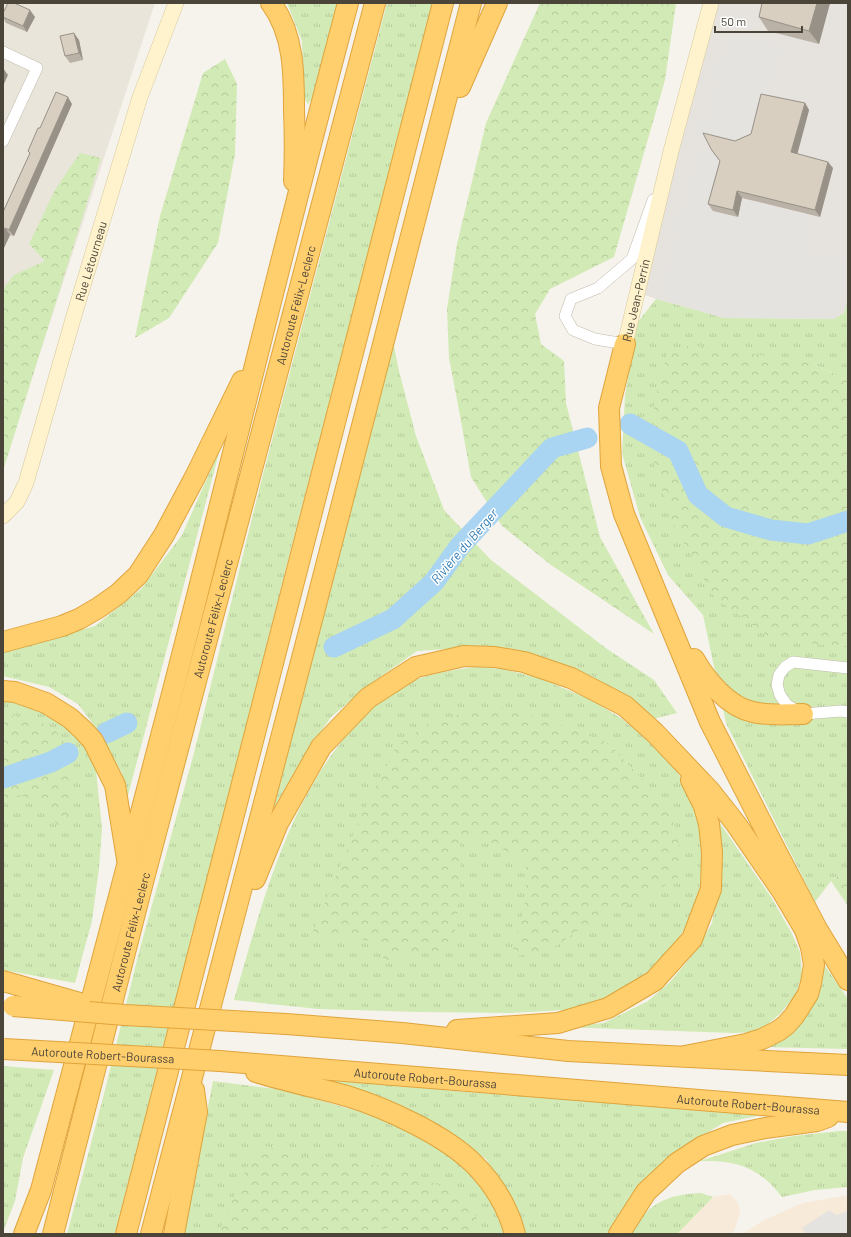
<svg xmlns="http://www.w3.org/2000/svg" width="851" height="1237" viewBox="0 0 851 1237" font-family="Barlow,sans-serif">
<style>
.residential{fill:#eae5da}
.commercial{fill:#f7ead8}
.industrial{fill:#e6e2dd}
.grass{fill:url(#grass-tufts)}
.forest{fill:url(#forest-crowns)}
.parking{fill:#e5e3e0}
.lines{fill:none;stroke-linecap:round;stroke-linejoin:round}
.river{stroke:#a9d4f2;stroke-width:21}
.street-casing{stroke:#c2bbae;stroke-width:12}
.secondary-casing{stroke:#d6c79b;stroke-width:16}
.highway-casing{stroke:#e0a43c;stroke-width:22}
.street{stroke:#fff;stroke-width:11}
.secondary{stroke:#fff3cd;stroke-width:15}
.highway{stroke:#ffcf6e;stroke-width:20}
.highway-bridge-casing{stroke:#e0a43c;stroke-width:22;stroke-linecap:butt}
.highway-bridge{stroke:#ffcf6e;stroke-width:20}
.wall{fill:#bab2a6}
.shaded-wall{fill:#979187}
.building{fill:#d8cfc1;stroke:#979187}
.labels{text-anchor:middle;dominant-baseline:central;stroke-width:3;stroke-linejoin:round;paint-order:stroke}
.street-label{font-size:12px;fill:#4b4439;stroke:#fff}
.water-label{font-size:13px;font-style:italic;fill:#2e7ab2;stroke:#fff}
</style>
<defs>
<pattern id="grass-tufts" width="24" height="20" patternUnits="userSpaceOnUse"><rect width="24" height="20" fill="#d2eab5"/><path d="M3 7l-1-3M5 7V3M7 7l1-3M15 17l-1-3M17 17v-4M19 17l1-3" fill="none" stroke="#b6ca9c"/></pattern>
<pattern id="forest-crowns" width="20" height="18" patternUnits="userSpaceOnUse"><rect width="20" height="18" fill="#d2eab5"/><path d="M2 6a3 3 0 1 1 6 0M12 15a3 3 0 1 1 6 0" fill="none" stroke="#b6ca9c"/></pattern>
</defs>
<rect width="100%" height="100%" fill="#f6f3ec"/>
<polygon class="residential" points="3,3 155,3 3,465"/>
<g class="commercial">
<polygon points="730,1194 738,1203 740,1213 733,1234 677,1234 713,1197"/>
<polygon points="843,1196 848,1196 848,1234 742,1234 764,1220 803,1203"/>
</g>
<polygon class="industrial" points="711,3 848,3 848,299 844,313 834,319 724,318 656,299 637,292"/>
<g class="grass">
<polygon points="287,3 338,3 314,96 308,104 304,98 302,41"/>
<polygon points="387,3 434,3 287,564 186,966 116,1234 67,1234 104,1094 138,956 194,753 260,486"/>
<polygon points="656,299 724,318 834,319 844,313 848,299 848,381 812,363 842,647 848,644 848,868 831,881 815,902 726,723 703,615 668,575 640,517 622,453 625,396 637,323"/>
<polygon points="392,336 399,371 416,436 444,510 491,560 607,649 654,680 677,713 653,719 592,676 514,649 479,647 417,651 373,682 331,717 300,762 271,813"/>
<polygon points="220,449 127,799 122,773 93,724 78,704 49,687 3,676 3,652 95,626 141,589 182,535"/>
<path d="M475,667L503,669L539,678L592,700L622,719L656,747L675,768L691,795L700,824L706,858L700,887L687,925L669,953L650,973L624,992L593,1005L564,1010L510,1013L419,1012L318,1009L234,1000C263,901 289,792 364,716C376,704 394,688 410,682C431,673 453,670 475,667Z"/>
<polygon points="3,699 28,706 56,719 75,736 88,746 96,770 102,829 99,868 92,921 75,983 3,970"/>
<polygon points="717,819 771,897 791,932 800,952 802,975 796,994 781,1013 768,1024 755,1032 734,1033 562,1027 604,1023 648,1001 670,982 696,951 712,923 719,880"/>
<polygon points="823,963 848,999 848,1049 763,1047 815,1000 822,980"/>
<polygon points="3,1066 54,1070 23,1158 15,1201 3,1232"/>
<polygon points="329,1079 466,1092 737,1110 762,1115 723,1123 676,1152 610,1234 522,1234 518,1214 486,1159 427,1120 352,1092"/>
<polygon points="213,1081 284,1090 375,1116 443,1149 475,1175 504,1223 507,1234 183,1234"/>
<path d="M839,1131H848V1187L815,1190L782,1197C759,1167 737,1160 700,1161L756,1143L794,1136Z"/>
<path d="M701,1193L713,1197L677,1234H628C650,1204 663,1195 701,1193Z"/>
</g>
<g class="forest">
<polygon points="540,3 676,3 665,80 614,257 550,289 535,314 541,344 564,361 566,403 600,537 654,634 551,565 502,526 471,477 458,405 449,358 447,309 457,244 486,123"/>
<polygon points="225,59 237,84 235,154 218,243 169,318 135,338 160,216 203,73"/>
<polygon points="80,153 101,158 3,471 3,289 14,275 45,261 29,244 55,190"/>
<polygon points="691,345 812,363 848,381 848,644 842,647 772,639 714,597 673,523 654,464 654,404 667,354"/>
<polygon points="498,706 559,724 608,743 657,795 679,833 681,876 640,900 595,919 553,948 511,958 526,899 526,860 476,837 460,840 461,878 456,926 450,951 421,952 386,962 374,941 347,938 310,939 360,818 396,747 433,720"/>
<polygon points="3,716 30,716 55,730 64,742 70,775 69,807 61,834 46,804 19,795 3,803"/>
<polygon points="848,868 848,906 831,881"/>
<polygon points="267,1146 296,1157 316,1157 355,1161 396,1169 446,1188 474,1210 481,1234 406,1234 391,1227 375,1231 371,1234 218,1234 254,1151"/>
</g>
<g class="parking">
<polygon points="729,35 783,46 766,102 756,141 740,148 708,140 707,142 703,141 703,136 691,133 694,122 707,124 718,81 707,78 710,65 721,67"/>
<polygon points="699,152 715,155 725,167 742,198 812,215 804,251 848,261 848,273 834,319 724,318 660,297 678,229 667,225 669,216 680,218"/>
<polygon points="829,1210 836,1215 848,1211 848,1234 806,1234 802,1228"/>
</g>
<g class="lines">
<g class="river">
<polyline points="630,424 678,451 698,495 726,517 771,530 808,534 848,521"/>
<polyline points="334,647 393,619 434,582 460,546 552,448 587,438"/>
<polyline points="106,733 127,723"/>
<polyline points="3,778 51,762 68,753"/>
</g>
<g class="street-casing">
<g id="street">
<polyline points="3,52 37,68 3,141"/>
<polyline points="625,344 595,339 573,330 565,316 571,299 598,288 632,259 653,200"/>
<polyline points="848,668 793,662 785,667 779,675 777,685 780,695 787,705 803,714 841,711 848,712"/>
</g>
</g>
<g class="secondary-casing">
<g id="secondary">
<path id="s1" d="M625,344L671,151L711,3"/>
<path id="s2" d="M3,516L17,502L26,483L73,319L140,97L176,3"/>
</g>
</g>
<g class="highway-casing">
<g id="highway">
<path d="M271,3C294,34 294,73 294,110C295,134 295,157 294,181"/>
<polyline points="460,87 497,3"/>
<polyline points="625,344 609,408 611,466 624,514 710,722 774,847 817,929 848,980"/>
<polyline points="3,642 62,626 79,619 98,608 118,594 138,575 164,535 195,477 242,381"/>
<path d="M694,659C706,680 728,707 753,712C769,716 786,714 803,714"/>
<polyline points="3,691 15,692 46,703 70,718 83,730 93,741 115,785 127,859"/>
<polyline points="255,879 278,823 321,747 368,698 416,667 464,656 495,657 524,662 571,678 625,706 655,733 710,791 736,824 782,891 805,930 811,947 814,965 811,983 808,994 794,1016 786,1025 778,1031 762,1039 746,1044 685,1056"/>
<polyline points="3,981 17,985"/>
<polyline points="286,1024 402,1033 568,1051 848,1065"/>
<polyline points="457,1030 558,1023 608,1008 654,981 692,939 711,889 712,852 709,824 704,806 691,780"/>
<path id="s3" d="M220,1061L848,1112"/>
<path d="M256,1072C286,1081 317,1088 347,1096C386,1108 445,1135 474,1164C494,1184 508,1208 515,1234"/>
<path d="M24,1234L41,1190C85,1023 130,857 173,690C232,461 287,231 348,3"/>
<path id="s4" d="M53,1234L143,882L375,3"/>
<polyline points="126,1234 443,3"/>
<polyline points="151,1234 313,616 471,3"/>
<polyline points="174,1234 197,1112 194,1090"/>
<polyline points="619,1234 646,1192 677,1163 703,1146 732,1135 765,1128 817,1121 828,1117"/>
</g>
</g>
<use href="#street" class="street"/>
<use href="#secondary" class="secondary"/>
<use href="#highway" class="highway"/>
<g class="highway-bridge-casing">
<g id="highway-bridge">
<polyline points="17,985 80,1003"/>
<polyline points="13,1006 125,1015 286,1024"/>
<path id="s5" d="M4,1049L220,1061"/>
</g>
</g>
<use href="#highway-bridge" class="highway-bridge"/>
</g>
<g class="wall">
<polygon points="762,3 830,3 819,44 768,31 759,17"/>
<polygon points="3,13 35,17 27,32 6,23 3,18"/>
<polygon points="79,40 83,60 70,63 65,56"/>
<polygon points="805,103 809,110 797,154 833,168 820,217 742,198 738,217 713,211 708,204 720,161 711,149 735,141 751,134"/>
<polygon points="72,104 14,236 10,235 3,250 3,212 30,154 28,151 40,128"/>
</g>
<g class="shaded-wall">
<polygon points="817,3 830,3 819,44 809,31"/>
<polygon points="30,10 35,17 27,32 23,26"/>
<polygon points="74,33 79,40 83,60 79,53"/>
<polygon points="3,68 8,75 3,86"/>
<polygon points="68,97 72,104 14,236 9,230"/>
<polygon points="805,103 809,110 796,159 791,152"/>
<polygon points="828,162 833,168 820,217 815,210"/>
<polygon points="737,191 742,198 738,217 733,210"/>
<polygon points="5,228 10,235 3,250 3,232"/>
</g>
<g class="building">
<polygon points="8,3 14,3 30,10 23,26 3,17 3,13"/>
<polygon points="762,3 817,3 809,31 759,17"/>
<polygon points="74,33 79,53 65,56 60,36"/>
<polygon points="56,92 68,97 9,230 5,228 3,232 3,212 30,153 28,151 38,128 40,128"/>
<polygon points="761,94 805,103 791,152 828,162 815,210 737,191 733,210 708,204 720,161 711,149 703,133 735,141 751,134"/>
</g>
<g class="labels">
<g class="street-label">
<text stroke="none"><textPath href="#s2" startOffset="272">Rue Létourneau</textPath></text>
<text stroke="none"><textPath href="#s1" startOffset="45">Rue Jean-Perrin</textPath></text>
<text stroke="none"><textPath href="#s4" startOffset="960">Autoroute Félix-Leclerc</textPath></text>
<text stroke="none"><textPath href="#s4" startOffset="636">Autoroute Félix-Leclerc</textPath></text>
<text stroke="none"><textPath href="#s4" startOffset="312">Autoroute Félix-Leclerc</textPath></text>
<text stroke="none"><textPath href="#s5" startOffset="99">Autoroute Robert-Bourassa</textPath></text>
<text stroke="none"><textPath href="#s3" startOffset="206">Autoroute Robert-Bourassa</textPath></text>
<text stroke="none"><textPath href="#s3" startOffset="530">Autoroute Robert-Bourassa</textPath></text>
</g>
<g class="water-label">
<text transform="translate(464 546) rotate(-49)">Rivière du Berger</text>
</g>
</g>
<rect width="851" height="1237" fill="none" stroke="#4b4439" stroke-width="8"/>
<path d="M715 26v6h87v-6" fill="none" stroke="#4b4439" stroke-width="2"/>
<text x="721" y="26" font-size="12" fill="#4b4439" stroke="#ffffff" stroke-width="3" paint-order="stroke">50 m</text>
</svg>
